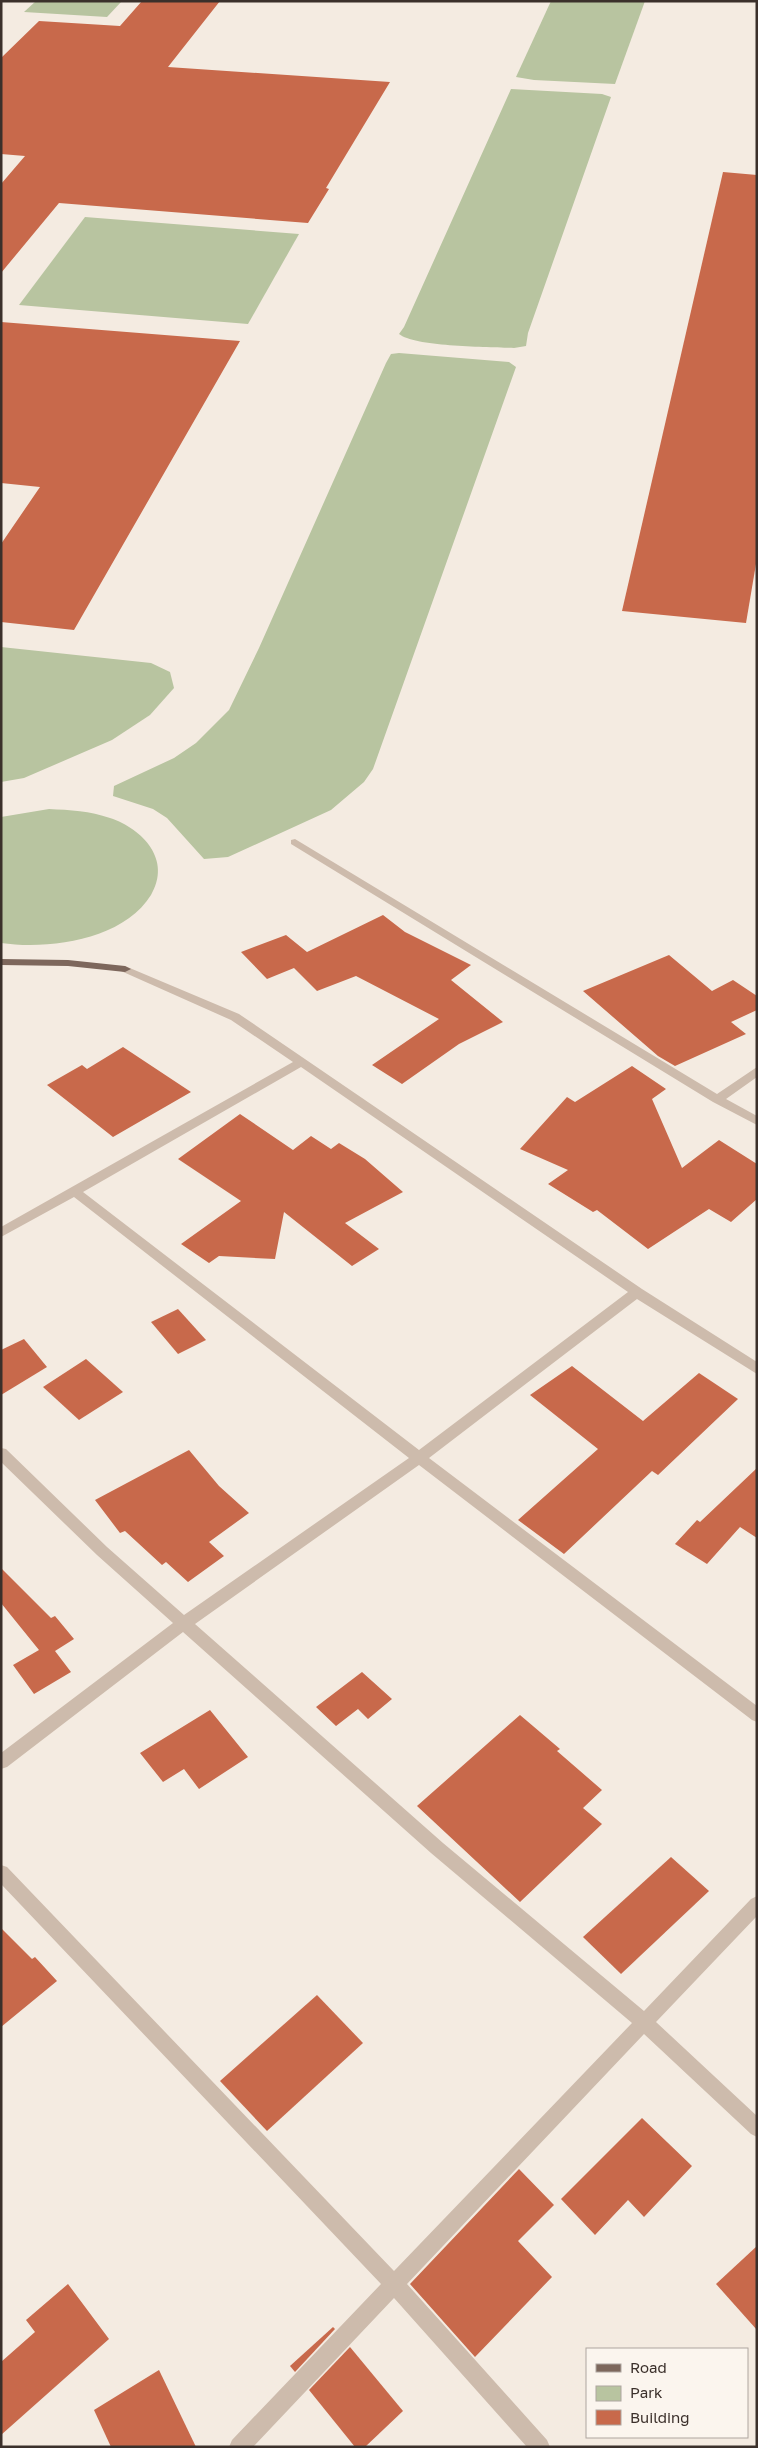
<svg xmlns="http://www.w3.org/2000/svg" width="758" height="2448" viewBox="0 0 758 2448" font-family="'Golos Text',sans-serif">
<style>
.green{fill:#b8c4a0}
.building{fill:#c8694b}
.lines{fill:none;stroke-linecap:round;stroke-linejoin:round}
.minor{fill:#cdbbac;fill-rule:evenodd}
.major{fill:#7d675c;fill-rule:evenodd}
</style>
<rect width="100%" height="100%" fill="#f4ebe1"/>
<g class="green">
<polygon points="36,1 122,1 107,17 24,12"/>
<polygon points="551,1 645,1 615,84 534,80 516,77"/>
<path d="M511,89L602,94L611,97L528,333L526,346L514,348C490,347 415,347 399,334L404,327Z"/>
<polygon points="85,217 299,234 248,324 19,305"/>
<polygon points="399,353 509,362 516,367 373,769 364,782 331,810 228,857 204,859 167,818 153,809 113,796 114,786 174,758 196,743 229,710 259,648 386,363 391,354"/>
<polygon points="1,647 151,663 170,672 174,688 150,715 112,740 24,778 1,782"/>
<path d="M49,809C70,810 90,811 110,818C143,829 172,860 151,895C123,940 49,950 1,943V817Z"/>
</g>
<g class="building">
<polygon points="142,1 220,1 168,67 390,82 326,188 329,189 308,223 59,203 1,273 1,184 25,156 1,154 1,58 39,21 120,26"/>
<polygon points="723,172 757,175 757,558 746,623 622,611"/>
<polygon points="1,322 240,341 74,630 1,622 1,544 40,487 1,483"/>
<polygon points="383,915 405,932 471,965 451,980 503,1022 459,1044 402,1084 372,1065 439,1019 356,976 317,991 294,968 267,979 241,952 286,935 307,952"/>
<polygon points="669,955 712,991 733,980 757,996 757,1010 731,1022 746,1034 675,1066 658,1056 583,991"/>
<polygon points="123,1047 191,1092 113,1137 47,1085 82,1065 87,1069"/>
<polygon points="632,1066 666,1089 652,1099 682,1168 719,1140 757,1164 757,1199 731,1222 709,1209 648,1249 597,1210 593,1212 548,1184 568,1170 520,1149 567,1097 575,1102"/>
<polygon points="240,1114 293,1150 311,1136 331,1149 339,1143 365,1159 403,1192 345,1223 379,1249 352,1266 284,1212 275,1259 219,1256 209,1263 181,1244 241,1201 178,1159"/>
<polygon points="178,1309 206,1340 178,1354 151,1322"/>
<polygon points="24,1339 47,1367 1,1395 1,1350"/>
<polygon points="86,1359 123,1392 79,1420 43,1387"/>
<polygon points="572,1366 643,1421 699,1373 738,1399 658,1475 652,1471 564,1554 518,1520 598,1449 530,1395"/>
<polygon points="189,1450 219,1486 249,1513 209,1542 224,1556 188,1582 166,1562 162,1565 125,1531 120,1533 95,1500"/>
<polygon points="757,1468 757,1538 740,1527 707,1564 675,1544 697,1520 700,1522"/>
<polygon points="1,1568 51,1618 55,1616 74,1639 55,1651 71,1672 34,1694 13,1665 39,1650 1,1603"/>
<polygon points="362,1672 392,1699 368,1719 358,1709 336,1726 316,1707"/>
<polygon points="210,1710 248,1757 199,1789 184,1769 163,1782 140,1753"/>
<polygon points="520,1715 560,1749 557,1751 602,1790 583,1808 602,1824 520,1902 417,1806"/>
<polygon points="671,1857 709,1891 621,1974 583,1937"/>
<polygon points="1,1928 32,1959 35,1957 57,1981 1,2027"/>
<polygon points="317,1995 363,2043 267,2131 220,2081"/>
<polygon points="642,2118 692,2166 644,2217 628,2200 595,2235 561,2199"/>
<polygon points="519,2169 554,2205 518,2241 552,2277 475,2357 410,2284"/>
<polygon points="757,2246 757,2330 716,2284"/>
<polygon points="68,2284 109,2339 1,2435 1,2362 35,2332 26,2320"/>
<polygon points="333,2327 335,2329 295,2372 290,2366"/>
<polygon points="350,2347 403,2411 365,2447 355,2447 309,2390"/>
<polygon points="159,2370 196,2447 111,2447 94,2410"/>
</g>
<g class="lines">
<g class="minor">
<polygon points="295,839 717,1094 757,1067 757,1077 726,1099 757,1116 757,1125 713,1102 291,844 291,840"/>
<path d="M125,966L239,1014L642,1289L757,1362V1374L637,1299L429,1458L757,1706V1722L752,1720L419,1465L195,1624L443,1843L644,2011L751,1899L757,1896V1916L656,2022L757,2116V2137L751,2134L644,2034L407,2284L547,2440L550,2447H527L394,2298L253,2447H229L232,2440L381,2284L1,1884V1865L7,1867L394,2271L632,2023L431,1853L183,1632L7,1767L1,1769V1753L173,1623L97,1555L1,1462V1448L6,1449L107,1547L184,1615L409,1458L74,1197L1,1237V1227L293,1062L231,1020L121,971L119,969ZM301,1067L628,1292L419,1450L83,1192Z"/>
</g>
<polygon class="major" points="1,959 68,960 125,966 131,969 125,972 68,966 1,965"/>
</g>
<rect width="758" height="2448" fill="none" stroke="#3b302b" stroke-width="5"/>
<rect x="586" y="2348" width="162" height="90" fill="#fbf5ee" stroke="#aea6a0"/>
<rect x="596" y="2364" width="25" height="8" fill="#7d675c" stroke="#aea6a0"/>
<text x="630" y="2373" font-size="15" fill="#3b302b">Road</text>
<rect x="596" y="2386" width="25" height="15" fill="#b8c4a0" stroke="#aea6a0"/>
<text x="630" y="2398" font-size="15" fill="#3b302b">Park</text>
<rect x="596" y="2410" width="25" height="15" fill="#c8694b" stroke="#aea6a0"/>
<text x="630" y="2423" font-size="15" fill="#3b302b">Building</text>
</svg>
